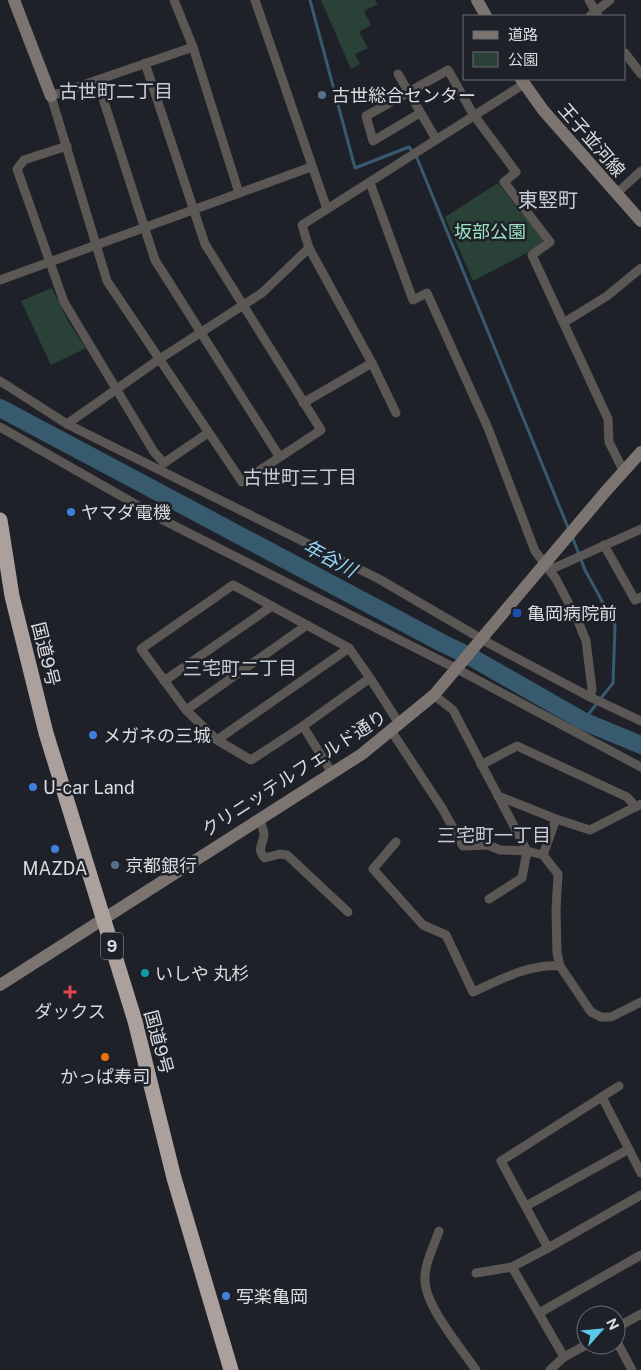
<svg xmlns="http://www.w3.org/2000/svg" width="641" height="1370" viewBox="0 0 641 1370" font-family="'Public Sans','Noto Sans JP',sans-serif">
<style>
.green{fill:#2a4137}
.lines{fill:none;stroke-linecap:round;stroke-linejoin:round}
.stream{stroke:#375a6e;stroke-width:3}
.river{stroke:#375a6e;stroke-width:18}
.street{stroke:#5b5754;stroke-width:9}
.secondary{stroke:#7b7471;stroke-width:12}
.highway{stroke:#aba09b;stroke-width:15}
.service-dot{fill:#5c6f8a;stroke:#1e2128;stroke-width:2}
.shop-dot{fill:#3f7fe0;stroke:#1e2128;stroke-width:2}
.transit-dot{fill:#1a4fb4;stroke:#1e2128;stroke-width:2}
.culture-dot{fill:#0f9aa8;stroke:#1e2128;stroke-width:2}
.health-dot{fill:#e0444e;stroke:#1e2128;stroke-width:2}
.food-dot{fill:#e8710a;stroke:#1e2128;stroke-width:2}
.labels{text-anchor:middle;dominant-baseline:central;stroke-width:5;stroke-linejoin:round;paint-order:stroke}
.shield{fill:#1e2128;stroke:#a1a4aa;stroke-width:1}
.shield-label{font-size:16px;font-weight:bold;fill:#d9dce1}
.poi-label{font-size:18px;fill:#d9dce1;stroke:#1e2128;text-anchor:start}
.street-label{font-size:18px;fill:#d9dce1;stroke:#1e2128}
.park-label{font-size:18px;fill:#9be0c0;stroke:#1e2128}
.neighbourhood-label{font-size:19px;fill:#c7ccd6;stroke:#1e2128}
.water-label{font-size:19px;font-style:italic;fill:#98d6fb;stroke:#1e2128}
.quarter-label{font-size:20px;fill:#c7ccd6;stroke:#1e2128}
</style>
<rect width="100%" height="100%" fill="#1e2128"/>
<g class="green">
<polygon points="321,0 375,0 378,4 364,11 371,25 359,32 368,48 355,54 360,64 351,69"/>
<polygon points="498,183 542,238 542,245 473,281 445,217"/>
<polygon points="52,288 69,323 86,348 51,365 21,301"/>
</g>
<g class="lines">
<g class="stream">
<polyline points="310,0 355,168 409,147 417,158 569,530"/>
<polyline points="572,536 585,570 615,625 613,683 583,721"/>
</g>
<polyline class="river" points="0,408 442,643 471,657 583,721 641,745"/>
<g class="street">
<polyline points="174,0 193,47 239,193"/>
<polyline points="255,0 327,209"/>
<polyline points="589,0 598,16"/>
<polyline points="590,16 610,0"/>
<polyline points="625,53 641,74"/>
<polyline points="145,63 205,244 321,430 242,482 107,281 51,96 193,47"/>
<polyline points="398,74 436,139"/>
<polyline points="97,80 155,260 279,456"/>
<polyline points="420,113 373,141 366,116 448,70 473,114 516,172 504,182 550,242 532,255 608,419 609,442 623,470"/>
<polyline points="67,146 24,160 17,169 64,302 154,452 164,463 208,433"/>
<polyline points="370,183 413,300 427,293 488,428 535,551 556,579 578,621 586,641 592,689 590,697"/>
<polyline points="616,194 641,171"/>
<polyline points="0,280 311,167"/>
<polyline points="565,322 607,296 641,268"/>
<polyline points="0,381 67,424 379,579 492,645 590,697 641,721"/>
<polyline points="303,403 372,363"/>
<polyline points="396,413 372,363 309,248 302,225 524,84"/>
<polyline points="67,424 158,360 262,293 309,248"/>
<polyline points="0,427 165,521 457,669 641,767"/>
<polyline points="604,545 635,600 641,597"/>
<polyline points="545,565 554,568 641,529"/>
<polygon points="233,585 349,648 370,678 303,726 251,760 217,740 186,710 141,649"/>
<polyline points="370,678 400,725"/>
<polyline points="164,681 272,606"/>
<polyline points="434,695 453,710 527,851 522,878 489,899"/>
<polyline points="186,710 307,625"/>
<polyline points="303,726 332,773"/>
<polyline points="392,732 442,808 463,846 488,845 500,850 527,851 543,855 558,874 556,910 557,953 560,966 591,1012 601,1017 611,1017 641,1002"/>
<polyline points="217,740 349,648"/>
<polyline points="481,765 517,746 627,797 636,807"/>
<polyline points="498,796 556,819 590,830 641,804"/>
<path d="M259,819C261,824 264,830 264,835C263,845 256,849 265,858L280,854L287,855L348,912"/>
<path d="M396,842L373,869L423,925L446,935L473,992C502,979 528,964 560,966"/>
<polyline points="543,855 556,819"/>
<polyline points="602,1097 641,1173"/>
<polyline points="526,1206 629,1149"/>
<path d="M439,1231C434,1246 424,1265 425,1280C425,1306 461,1348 476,1370"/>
<polyline points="548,1248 641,1195"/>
<polyline points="476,1273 512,1267"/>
<polyline points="539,1313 641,1255"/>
<polyline points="616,1328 641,1314"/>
<polyline points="616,1340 632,1370"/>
<polyline points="564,1357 586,1345"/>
<polyline points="550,1370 564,1357 512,1267 548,1248 501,1161 619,1086"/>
</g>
<g class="secondary">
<polyline points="14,0 51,96"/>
<polyline points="477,0 486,16"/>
<polyline points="521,79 543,110 641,221"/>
<polyline points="0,985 362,754 434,695 606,491 641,452"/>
</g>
<polyline class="highway" points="0,520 12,596 46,733 135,1021 174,1178 231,1370"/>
</g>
<g class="service-dot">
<circle cx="322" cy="95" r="5"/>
<circle cx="115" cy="865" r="5"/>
</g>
<g class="shop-dot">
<circle cx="71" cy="512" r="5"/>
<circle cx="93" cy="735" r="5"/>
<circle cx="33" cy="787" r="5"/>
<circle cx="55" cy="849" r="5"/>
<circle cx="226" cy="1296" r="5"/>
</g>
<rect class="transit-dot" x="512" y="608" width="10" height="10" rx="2.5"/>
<circle class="culture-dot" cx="145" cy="973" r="5"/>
<path class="health-dot" d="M67.5 984.5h5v5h5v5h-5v5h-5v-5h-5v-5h5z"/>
<circle class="food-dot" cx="105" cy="1057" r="5"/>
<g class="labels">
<rect class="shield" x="101" y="932.5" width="22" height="27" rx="4"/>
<g class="shield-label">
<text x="112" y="946">9</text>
</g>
<g class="poi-label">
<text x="332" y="95">古世総合センター</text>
<text x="81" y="512">ヤマダ電機</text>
<text x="527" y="613">亀岡病院前</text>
<text x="103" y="735">メガネの三城</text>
<text x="43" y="787">U-car Land</text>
<text x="125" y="865">京都銀行</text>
<text x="55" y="868" text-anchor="middle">MAZDA</text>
<text x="155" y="973">いしや 丸杉</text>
<text x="70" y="1011" text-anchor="middle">ダックス</text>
<text x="105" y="1076" text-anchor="middle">かっぱ寿司</text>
<text x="236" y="1296">写楽亀岡</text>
</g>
<g class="street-label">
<text transform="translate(592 140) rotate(49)">王子並河線</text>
<text transform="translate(46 654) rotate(76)">国道9号</text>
<text transform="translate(294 773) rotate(-33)">クリニッテルフェルド通り</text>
<text transform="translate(159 1042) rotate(75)">国道9号</text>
</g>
<g class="park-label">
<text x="490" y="231">坂部公園</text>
</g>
<g class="neighbourhood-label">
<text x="116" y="91">古世町二丁目</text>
<text x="300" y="477">古世町三丁目</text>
<text x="240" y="668">三宅町二丁目</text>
<text x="494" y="835">三宅町一丁目</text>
</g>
<g class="water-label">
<text transform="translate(330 558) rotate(28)">年谷川</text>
</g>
<g class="quarter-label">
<text x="548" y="200">東竪町</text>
</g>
</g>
<rect x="463" y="15" width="162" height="65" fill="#1e2128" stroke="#696c72"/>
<rect x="473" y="31" width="25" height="8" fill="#7b7471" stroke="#696c72"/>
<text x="508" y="40" font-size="15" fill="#d9dce1">道路</text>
<rect x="473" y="52" width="25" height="15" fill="#2a4137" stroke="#696c72"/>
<text x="508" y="65" font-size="15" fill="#d9dce1">公園</text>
<g transform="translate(601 1330) rotate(63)"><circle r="24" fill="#1e2128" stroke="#696c72"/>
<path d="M0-4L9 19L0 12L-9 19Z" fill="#5dc7e8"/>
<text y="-8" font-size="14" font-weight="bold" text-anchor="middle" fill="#d9dce1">N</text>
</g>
</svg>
